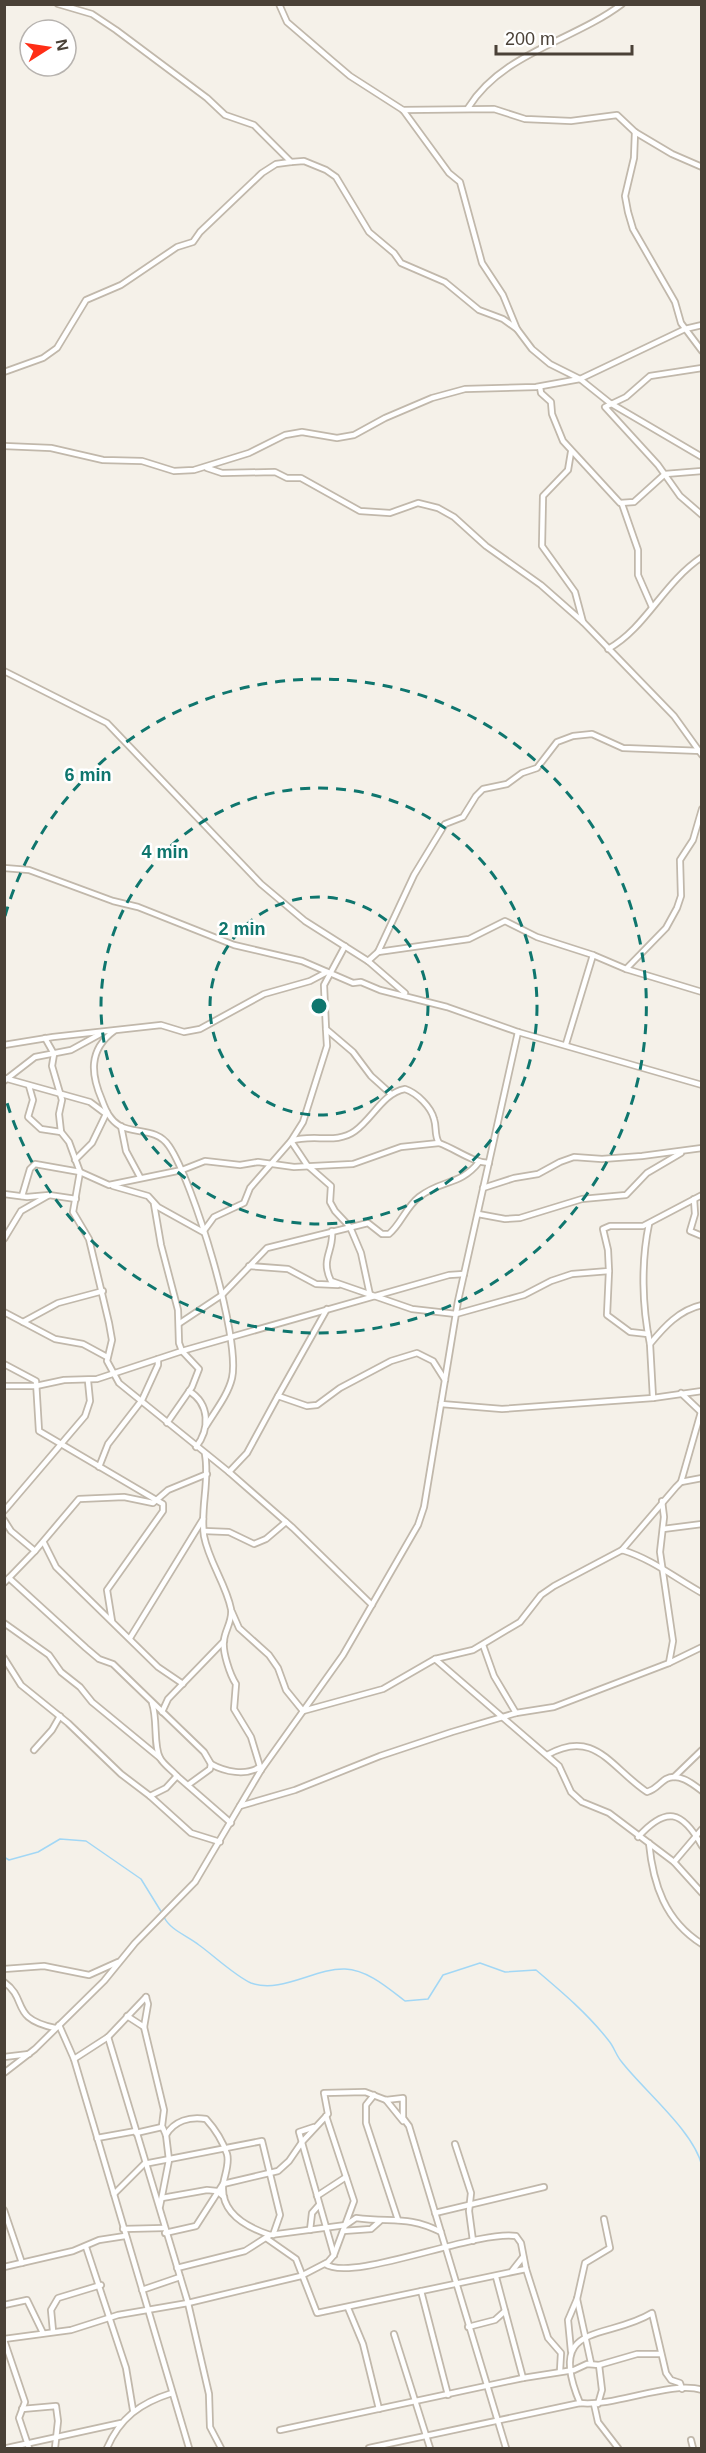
<svg xmlns="http://www.w3.org/2000/svg" width="706" height="2453" viewBox="0 0 706 2453" font-family="Helvetica,sans-serif">
<style>
.lines{fill:none;stroke-linecap:round;stroke-linejoin:round}
.stream{stroke:#a2d7f5;stroke-width:1.5}
.street-casing{stroke:#c1b8ab;stroke-width:8}
.street{stroke:#fff;stroke-width:4.5}
.ring{fill:none;stroke:#0f766e;stroke-width:3;stroke-dasharray:10 8}
.centre{fill:#0f766e;stroke:#fff;stroke-width:3}
.ring-label{font-size:18px;text-anchor:middle;font-weight:bold;fill:#0f766e;stroke:#fff;stroke-width:5;stroke-linejoin:round;paint-order:stroke}
</style>
<rect width="100%" height="100%" fill="#f5f1e9"/>
<g class="lines">
<g class="stream">
<polyline points="4,1857 9,1860 38,1852 60,1839 86,1841 141,1879 162,1913"/>
<path d="M164,1917C170,1930 188,1936 199,1945C213,1955 235,1976 251,1983C281,1994 315,1968 345,1969C368,1970 388,1988 405,2001L428,1999L443,1975L480,1963L505,1972L536,1970C562,1992 588,2014 609,2041C614,2047 616,2055 621,2061C643,2090 694,2131 702,2166"/>
</g>
<g class="street-casing">
<g id="street">
<polyline points="58,4 92,14 116,30 207,98 225,115 254,125 291,162 304,161 326,170 336,177 369,232 394,253 401,263 445,282 479,310 503,319 517,329"/>
<polyline points="279,4 287,22 330,59 350,76 403,110 449,173 460,182 482,263 503,295 517,329 532,349 550,364 580,379 610,403 702,457"/>
<path d="M468,108C502,53 573,41 622,4"/>
<polyline points="403,110 494,109 525,119 571,121 617,115 635,132 672,154 702,167"/>
<polyline points="635,132 634,158 625,196 628,212 633,229 675,302 681,323 702,351"/>
<polyline points="702,368 650,376 626,397 605,407 658,465 680,496 702,515"/>
<polyline points="4,372 43,358 57,348 86,300 121,285 177,247 193,242 200,232 262,173 276,164 291,162"/>
<polyline points="540,387 541,393 551,402 552,414 563,441 620,503 634,502 665,474 702,471"/>
<polyline points="4,446 51,448 103,460 142,461 174,471 194,470 249,453 285,435 302,432 337,438 354,435 385,418 432,398 465,389 536,387 580,379 685,329 702,325"/>
<polyline points="571,452 568,470 543,496 542,546 575,592 583,622 674,716 702,755"/>
<polyline points="207,468 222,473 275,472 287,478 301,478 360,511 390,513 418,503 438,508 454,517 486,546 541,585 583,622"/>
<polyline points="622,504 638,550 638,575 652,607"/>
<path d="M608,649C646,628 663,583 702,557"/>
<polyline points="4,671 107,723 261,884 305,921 368,961 405,993"/>
<polyline points="4,868 29,870 113,901 138,907 234,945 302,961 353,983 361,982 380,990 447,1007 518,1032 702,1085"/>
<polyline points="345,946 324,985 326,1029 353,1052 371,1076 391,1094"/>
<polyline points="378,952 469,939 505,921 537,937 593,955"/>
<polyline points="368,961 378,952 414,875 445,824 463,817 476,796 483,789 507,784 522,773 537,768 557,742 573,736 592,734 623,748 702,751"/>
<polyline points="626,969 666,928 677,908 681,896 680,860 693,840 702,809"/>
<path d="M114,1031C88,1050 91,1075 102,1100C106,1111 110,1120 120,1126C136,1134 157,1128 169,1146C193,1181 241,1338 232,1378C228,1395 215,1411 206,1426"/>
<polyline points="45,1038 54,1054 52,1066 62,1100 59,1114 61,1132 69,1142 80,1172 73,1212 89,1239 109,1323 112,1340 107,1361 119,1383 229,1472 247,1453 278,1396 307,1406 317,1405 340,1388 391,1361 417,1353 433,1361 445,1380"/>
<polyline points="566,1044 593,955 626,969 702,992"/>
<polyline points="4,1045 53,1037 161,1025 184,1032 200,1029 264,994 310,981 327,972"/>
<polyline points="4,1078 90,1102 106,1114"/>
<polyline points="4,1081 35,1057 71,1050 102,1033"/>
<polyline points="29,1086 33,1100 28,1117 41,1129 61,1132"/>
<polyline points="121,1126 126,1151 140,1177"/>
<polyline points="75,1160 92,1143 107,1112"/>
<polyline points="113,1186 148,1196 158,1207 203,1232 214,1217 244,1203 250,1188 291,1141 303,1122 327,1046 326,1029"/>
<polyline points="483,1188 514,1178 538,1174 560,1162 574,1157 602,1159 642,1156 702,1148"/>
<polyline points="4,1194 27,1197 49,1195 76,1199"/>
<polyline points="22,1196 30,1169 35,1164 80,1172 109,1185 182,1170 205,1161 240,1165 258,1162 294,1167 353,1164 401,1147 439,1143"/>
<polyline points="694,1199 695,1214 690,1231 702,1236"/>
<polyline points="154,1204 161,1245 178,1310 179,1343 182,1351 199,1369 192,1387 167,1423"/>
<polyline points="478,1214 505,1219 520,1218 582,1199 626,1195 647,1173 681,1153"/>
<path d="M649,1224C641,1262 642,1306 650,1344"/>
<path d="M332,1231C334,1252 320,1258 331,1281L412,1309L456,1314L524,1295L551,1281L572,1274L609,1271L608,1250L603,1229L610,1226H643L702,1195"/>
<polyline points="4,1239 21,1211 49,1195"/>
<polyline points="249,1266 288,1269 316,1284 338,1285"/>
<polyline points="609,1271 607,1315 630,1332 648,1334"/>
<path d="M370,1295L361,1253L350,1227L335,1211L330,1202L331,1186L307,1165L291,1141C313,1133 336,1145 355,1131C373,1118 383,1093 405,1089C417,1093 431,1107 434,1119C437,1128 434,1135 439,1143C456,1149 471,1162 489,1163"/>
<polyline points="4,1312 55,1339 83,1344 107,1357"/>
<polyline points="23,1322 58,1303 103,1291"/>
<path d="M180,1323L222,1295L267,1248L368,1223L382,1234H389C401,1224 406,1207 419,1197C442,1179 460,1186 479,1162"/>
<polyline points="4,1364 36,1381 39,1431 163,1504 163,1511 107,1590 112,1621"/>
<polyline points="4,1386 36,1386 64,1380 97,1379 182,1351 449,1275 464,1274"/>
<path d="M189,1391C210,1404 210,1429 196,1447"/>
<polyline points="681,1393 701,1412"/>
<polyline points="278,1396 327,1309"/>
<path d="M653,1398L650,1344C664,1327 679,1310 702,1305"/>
<polyline points="441,1404 502,1409 653,1398 702,1391"/>
<path d="M205,1454C210,1481 200,1508 204,1536C209,1562 226,1584 231,1609C233,1620 225,1630 224,1640C222,1651 230,1675 236,1684L234,1709L251,1737L261,1770"/>
<polyline points="99,1467 108,1444 142,1400 158,1365 158,1359"/>
<polyline points="229,1472 293,1528 372,1605"/>
<polyline points="681,1482 701,1412"/>
<polyline points="4,1511 85,1416 90,1401 88,1381"/>
<polyline points="4,1520 11,1531 35,1551 4,1583"/>
<polyline points="663,1529 702,1524"/>
<polyline points="204,1531 229,1532 254,1544 266,1539 286,1522"/>
<polyline points="44,1543 56,1567 158,1667 183,1684"/>
<polyline points="622,1550 676,1487 681,1482 702,1478"/>
<polyline points="35,1551 79,1499 124,1497 153,1503 168,1490 207,1474"/>
<polyline points="9,1578 86,1648 99,1659 113,1664 204,1752 211,1764 210,1769 188,1785"/>
<path d="M232,1612L239,1628L269,1655L278,1668L286,1690L303,1711L383,1689L435,1659L473,1650L520,1622L541,1595L554,1586L622,1550C652,1559 675,1578 702,1593"/>
<polyline points="4,1623 49,1655 61,1672 80,1687 92,1702 160,1758"/>
<polyline points="130,1638 203,1519"/>
<polyline points="483,1645 494,1676 516,1713"/>
<polyline points="4,1658 21,1685 68,1723 121,1774 150,1796 191,1833 220,1842"/>
<polyline points="435,1659 559,1766 571,1792 582,1802 609,1813 674,1862 702,1893"/>
<polyline points="669,1663 702,1647"/>
<path d="M152,1703C158,1720 153,1745 160,1758C164,1765 172,1770 177,1776"/>
<polyline points="162,1712 168,1699 224,1641"/>
<polyline points="34,1750 52,1730 60,1716"/>
<path d="M547,1755C595,1728 610,1767 647,1792C657,1789 658,1784 666,1779C678,1772 693,1784 702,1791"/>
<path d="M211,1764C225,1772 246,1776 260,1767"/>
<polyline points="674,1777 702,1750"/>
<polyline points="150,1796 166,1788 177,1776 231,1823"/>
<polyline points="240,1806 295,1790 380,1756 452,1732 516,1713 554,1707 669,1663 673,1641 660,1552 664,1517 662,1501"/>
<path d="M638,1837C666,1806 682,1810 702,1846"/>
<path d="M649,1843C653,1884 665,1921 702,1944"/>
<polyline points="674,1862 702,1829"/>
<polyline points="4,1969 44,1966 89,1975 118,1962"/>
<path d="M4,1982C29,2000 9,2018 55,2028"/>
<polyline points="127,2016 144,2027 164,2110 162,2126 166,2135 169,2160 160,2206"/>
<polyline points="59,2025 74,2059 189,2448"/>
<polyline points="144,2027 148,2004 146,1997"/>
<polyline points="108,2037 188,2303 209,2394 210,2427 221,2448"/>
<polyline points="4,2057 29,2054"/>
<polyline points="74,2059 108,2037 146,1997"/>
<polyline points="4,2073 35,2049 104,1981 135,1943 195,1882 261,1770 343,1655 418,1525 424,1507 458,1301 518,1032"/>
<polyline points="374,2095 366,2105 366,2123 398,2220"/>
<polyline points="386,2100 403,2121"/>
<polyline points="314,2127 299,2132 334,2255"/>
<polyline points="136,2133 162,2127"/>
<path d="M166,2135C174,2121 190,2116 206,2119C215,2129 223,2142 227,2154C230,2164 224,2176 223,2186C221,2214 249,2228 270,2235"/>
<polyline points="97,2138 136,2131"/>
<polyline points="455,2144 471,2193 469,2211 473,2241"/>
<polyline points="114,2194 144,2164 262,2141 280,2215 273,2235"/>
<polyline points="317,2196 346,2177"/>
<polyline points="162,2198 207,2190 217,2191 224,2197"/>
<polyline points="4,2210 22,2263"/>
<polyline points="435,2213 544,2187"/>
<polyline points="123,2229 164,2228"/>
<polyline points="310,2230 312,2213 319,2205"/>
<polyline points="343,2231 371,2229 380,2221"/>
<polyline points="165,2233 196,2226 223,2184 278,2171 289,2161 302,2142 328,2114 324,2093 365,2092 386,2100 403,2098 403,2118 409,2126 506,2448"/>
<polyline points="266,2238 296,2259 317,2313 526,2269"/>
<polyline points="86,2247 126,2368 133,2410"/>
<path d="M325,2264C352,2283 475,2230 516,2236L521,2243L526,2269L548,2338L561,2353L560,2371"/>
<polyline points="4,2267 73,2251 99,2240 125,2236"/>
<path d="M177,2268L245,2251L270,2235L346,2225L356,2218C392,2223 407,2215 441,2232"/>
<polyline points="512,2271 523,2257"/>
<polyline points="496,2277 523,2378"/>
<polyline points="142,2290 180,2277"/>
<polyline points="421,2291 448,2395"/>
<polyline points="577,2299 591,2363"/>
<polyline points="4,2305 27,2300 43,2333"/>
<polyline points="348,2308 363,2344 379,2409"/>
<polyline points="468,2327 495,2320 505,2311"/>
<polyline points="53,2331 51,2310 58,2298 101,2285"/>
<polyline points="394,2334 430,2448"/>
<polyline points="4,2339 71,2330 118,2315 188,2303 301,2276 328,2262 334,2255 354,2201 326,2116"/>
<polyline points="4,2340 25,2402 19,2418 29,2448"/>
<polyline points="571,2351 568,2320 577,2299 585,2263 610,2248 604,2219"/>
<path d="M580,2403C545,2320 607,2341 652,2313L666,2373L671,2380L680,2383L682,2389"/>
<polyline points="594,2404 598,2422 618,2448"/>
<polyline points="598,2404 602,2390 599,2365"/>
<polyline points="22,2409 56,2406 58,2421 55,2448"/>
<polyline points="280,2430 523,2378 574,2370 587,2364 599,2365 637,2354 661,2354"/>
<polyline points="691,2440 693,2448"/>
<polyline points="7,2448 121,2423"/>
<path d="M107,2448C120,2418 140,2403 172,2393"/>
<path d="M369,2448L580,2403C615,2407 671,2380 702,2390"/>
</g>
</g>
<use href="#street" class="street"/>
</g>
<g class="ring">
<circle cx="319" cy="1006" r="109"/>
<circle cx="319" cy="1006" r="218"/>
<path d="M5 916A327 327 0 1 1 5 1096"/>
</g>
<circle cx="319" cy="1006" r="9" class="centre"/>
<g class="ring-label">
<text x="88" y="781">6 min</text>
<text x="165" y="858">4 min</text>
<text x="242" y="935">2 min</text>
</g>
<rect width="706" height="2453" fill="none" stroke="#4a4137" stroke-width="12"/>
<g transform="translate(48 48) rotate(78)"><circle r="28" fill="#ffffff" stroke="#b7b3af" stroke-width="1.5"/>
<path d="M0-4.5L10 22L0 15L-10 22Z" fill="#ff2e16"/>
<text y="-9" font-size="16" font-weight="bold" text-anchor="middle" fill="#4a4137">N</text>
</g>
<path d="M496 45v9h136v-9" fill="none" stroke="#4a4137" stroke-width="3"/>
<text x="505" y="45" font-size="18" fill="#4a4137" stroke="#ffffff" stroke-width="4.5" paint-order="stroke">200 m</text>
</svg>
